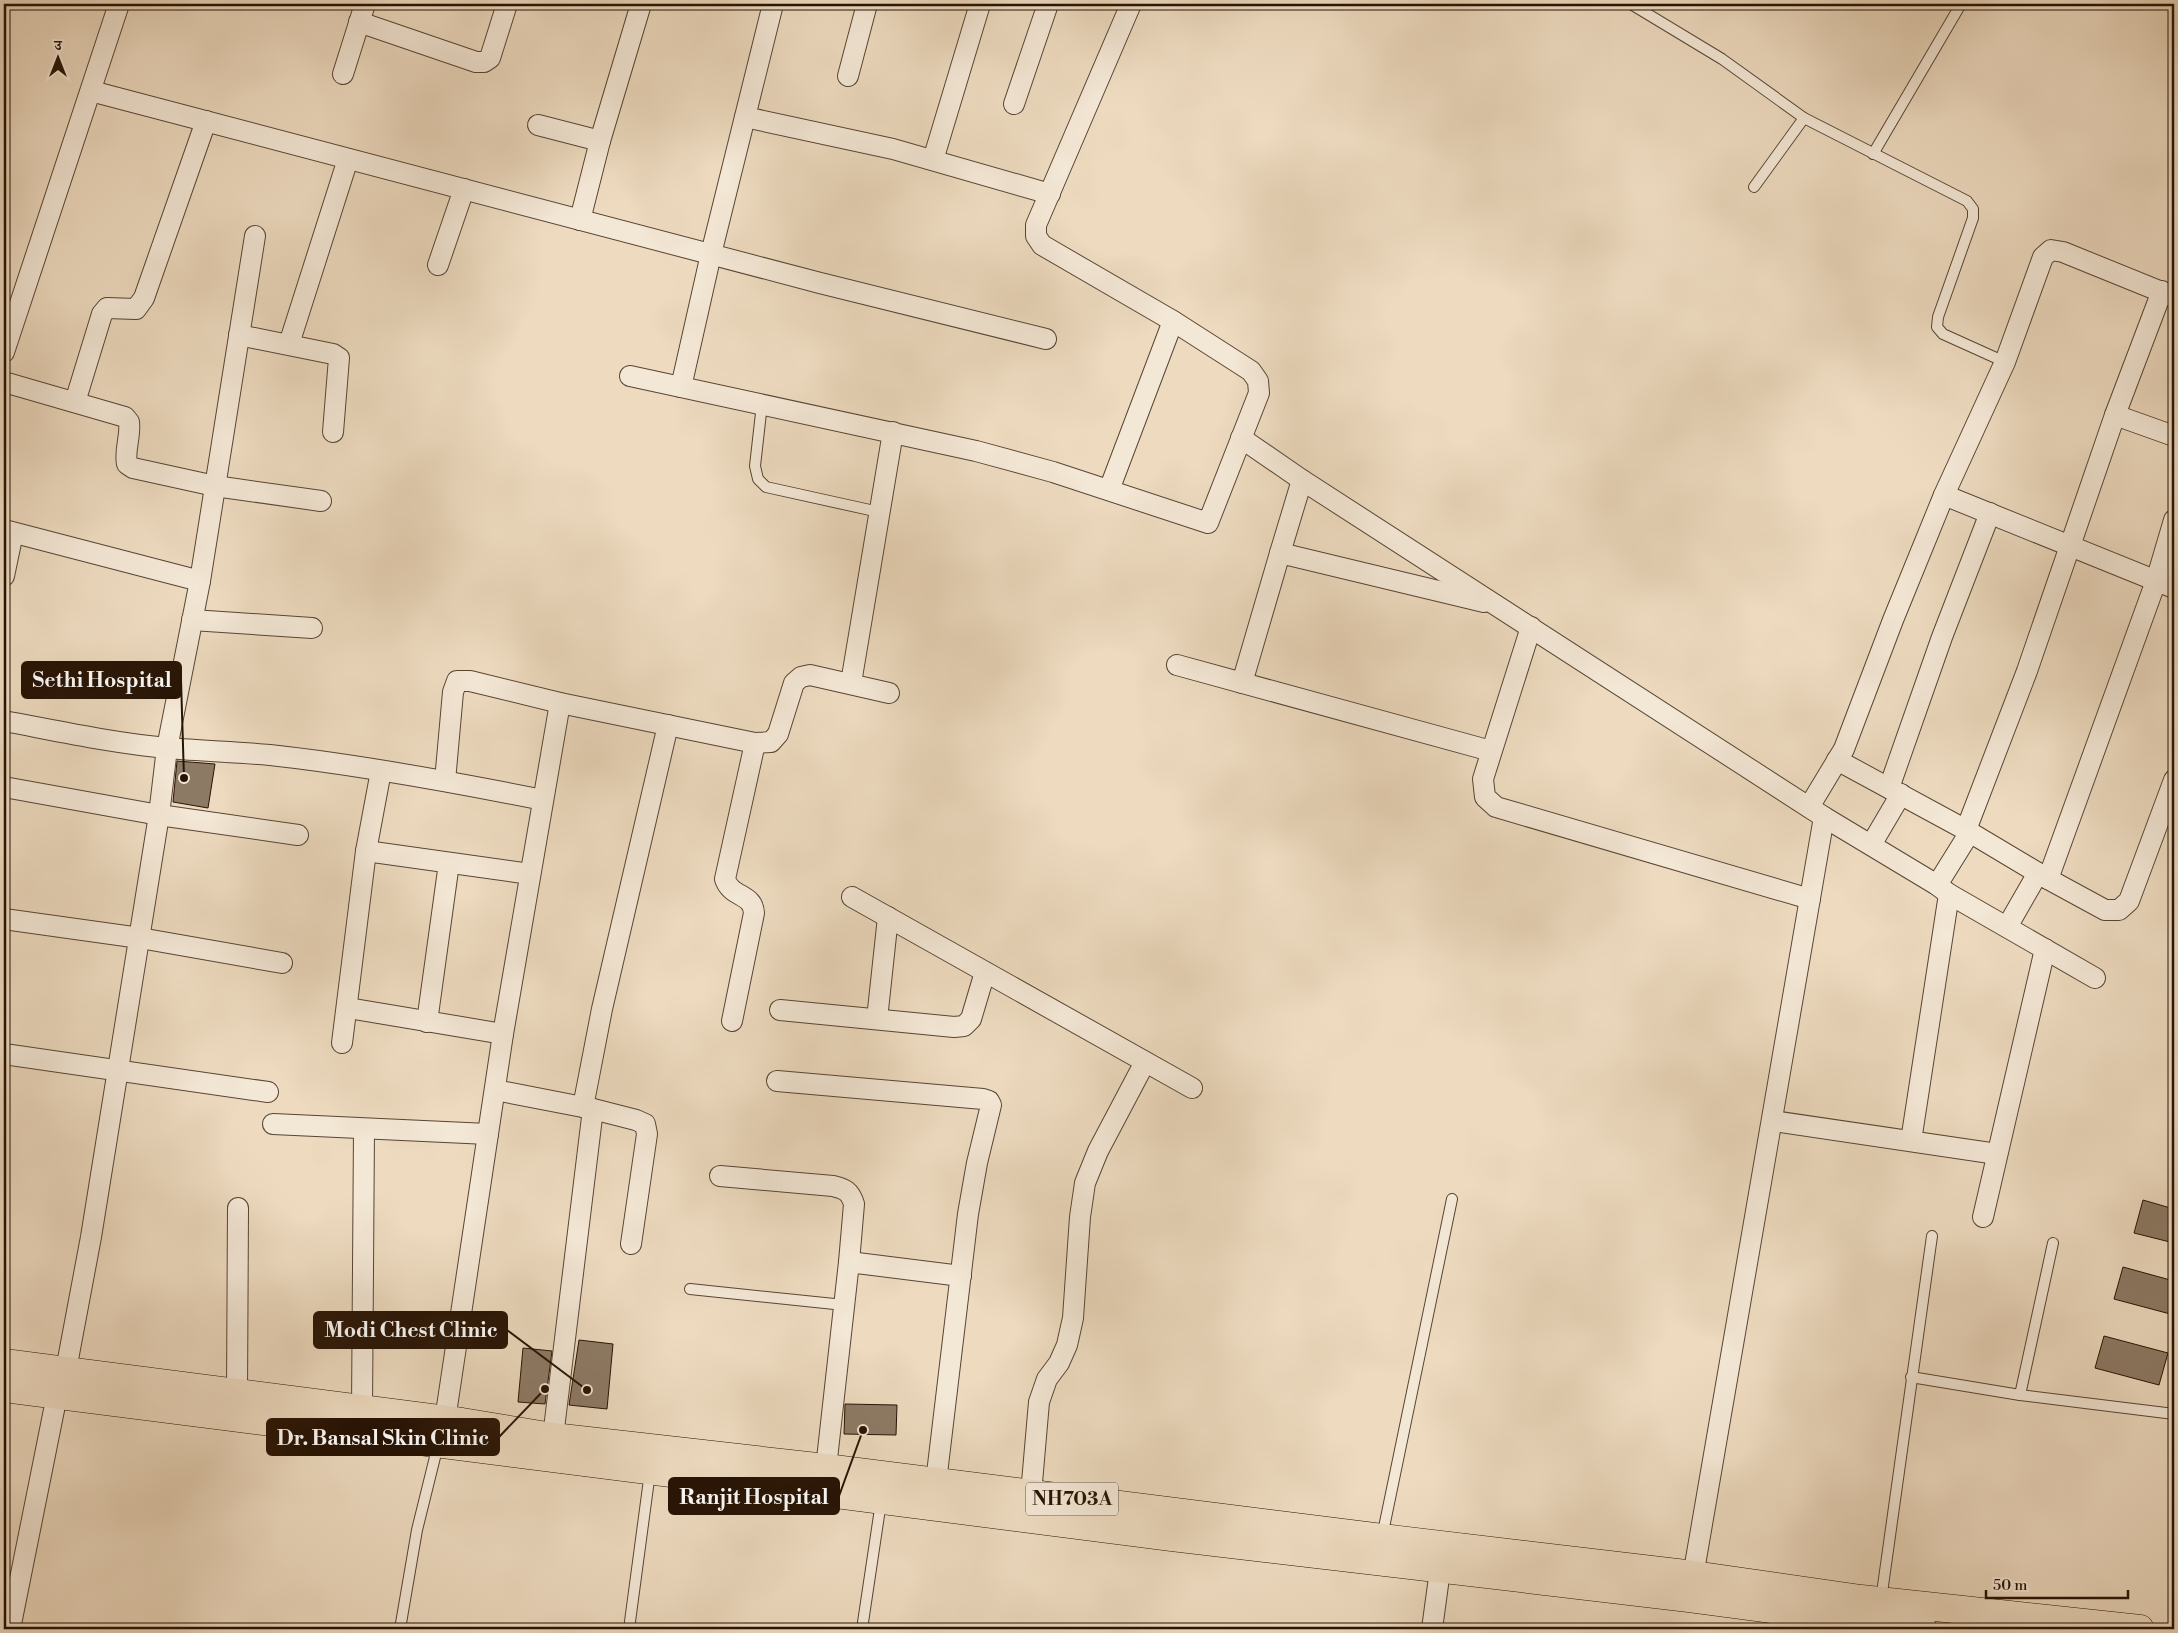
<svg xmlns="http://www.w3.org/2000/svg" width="2178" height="1633" viewBox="0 0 2178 1633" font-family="'Libre Bodoni','Noto Serif Devanagari',serif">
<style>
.building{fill:#8d7a65;stroke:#261304}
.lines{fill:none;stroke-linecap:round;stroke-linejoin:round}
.service-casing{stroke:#584533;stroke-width:12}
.minor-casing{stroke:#584533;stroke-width:22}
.trunk-casing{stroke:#261304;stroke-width:29}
.service{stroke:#f3e7d5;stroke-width:10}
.minor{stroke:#f3e7d5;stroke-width:20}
.trunk{stroke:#eddabf;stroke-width:28}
.labels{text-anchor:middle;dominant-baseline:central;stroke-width:4;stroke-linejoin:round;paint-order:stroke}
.shield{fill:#f3e7d5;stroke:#645343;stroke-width:1}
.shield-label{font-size:19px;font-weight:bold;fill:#261304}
.leader{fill:none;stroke:#261304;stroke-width:2}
.callout-dot{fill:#261304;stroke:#f3e7d5;stroke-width:2}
.callout{fill:#261304;stroke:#261304;stroke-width:2}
.callout-label{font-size:21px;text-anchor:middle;font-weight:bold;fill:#fff}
</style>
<rect width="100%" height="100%" fill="#eddabf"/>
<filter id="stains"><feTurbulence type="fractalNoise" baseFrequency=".004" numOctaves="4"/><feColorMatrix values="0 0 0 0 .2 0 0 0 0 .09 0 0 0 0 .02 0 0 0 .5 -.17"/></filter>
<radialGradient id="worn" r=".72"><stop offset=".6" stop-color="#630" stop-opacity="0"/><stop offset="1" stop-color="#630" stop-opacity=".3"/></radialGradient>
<g class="building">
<polygon points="177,761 215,764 208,808 173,802"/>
<polygon points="2143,1200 2174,1209 2174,1243 2134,1233"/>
<polygon points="2123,1267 2174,1281 2174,1315 2114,1299"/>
<polygon points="2104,1336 2168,1353 2159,1385 2095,1368"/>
<polygon points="579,1340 613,1344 607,1409 569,1405"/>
<polygon points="523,1348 552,1351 545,1404 518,1402"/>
<polygon points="845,1404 897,1405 896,1435 844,1434"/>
</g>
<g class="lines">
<g class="service-casing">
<g id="service">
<polyline points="1631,4 1722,59 1804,118 1967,201 1973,209 1973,218 1938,317 1937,327 1943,334 2005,362"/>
<polyline points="1873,154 1961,4"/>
<polyline points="1754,187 1804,118"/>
<polyline points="762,404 755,466 758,479 766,487 879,512"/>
<polyline points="690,1289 844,1305"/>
<polyline points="1911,1377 2020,1395 2174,1414"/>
<polyline points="2020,1395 2053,1243"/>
<polyline points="1382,1537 1452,1199"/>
<polyline points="1881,1600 1932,1236"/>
<polyline points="400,1629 417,1530 438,1445"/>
<polyline points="629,1629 650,1472"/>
<polyline points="862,1629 881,1502"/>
</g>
</g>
<g class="minor-casing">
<g id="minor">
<polyline points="359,22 476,62 484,62 490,58 507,4"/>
<polyline points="343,74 365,4"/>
<polyline points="848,76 867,4"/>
<polyline points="91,91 820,283 1046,339"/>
<polyline points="1014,104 1048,4"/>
<polyline points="745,117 893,149 1050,194"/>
<polyline points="538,125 600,141"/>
<polyline points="933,160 980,4"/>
<polyline points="580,220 600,141 641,4"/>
<polyline points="438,265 464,189"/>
<polyline points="239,335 333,354 339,358 333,432"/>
<polyline points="289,344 348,159"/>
<polyline points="4,352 119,4"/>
<polyline points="630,376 976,451 1053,472 1208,523 1259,393 1258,381 1251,371 1173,321 1042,245 1036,236 1036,225 1131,4"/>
<path d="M4,382L125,417L129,422C131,436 124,450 127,464L133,468L215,486L321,501"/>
<polyline points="681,387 711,254 773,4"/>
<polyline points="75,402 102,314 107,308 136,309 144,298 206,121"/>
<polyline points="2115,415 2174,436"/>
<polyline points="1241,438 1302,480 1824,817 1937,885 1949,894 2095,978"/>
<polyline points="1109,490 1173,321"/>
<polyline points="1944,495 2174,588"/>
<polyline points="4,530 200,581"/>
<polyline points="1280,553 1302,480"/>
<polyline points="4,576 13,533"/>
<polyline points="192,620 312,628"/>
<polyline points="1531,627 1483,779 1485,797 1496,807 1810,899"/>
<polyline points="1177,665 1491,751"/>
<polyline points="851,683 893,432"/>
<polyline points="1242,683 1280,553 1484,602"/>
<path d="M4,721C58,731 113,743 168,748C202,751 236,752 270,755C362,765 453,782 543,800"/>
<polyline points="1837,760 1966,830 2048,879 2105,910 2119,910 2129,901 2174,780"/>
<polyline points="445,781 453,692 457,681 470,681 560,703 755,743 771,742 778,734 794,683 801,677 810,675 889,693"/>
<polyline points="4,787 159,815 298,835"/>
<polyline points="1889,788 1942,637 1990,513"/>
<polyline points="1809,807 1844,749 1893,620 1944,495 2005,362 2043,257 2051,250 2063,252 2174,297"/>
<polyline points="1966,830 2027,671 2115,415 2162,291"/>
<polyline points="1871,845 1901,794"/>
<polyline points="366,851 530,874"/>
<polyline points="2048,879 2156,581 2174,520"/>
<polyline points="1937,885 1970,832"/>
<polyline points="852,897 1192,1088"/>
<polyline points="4,919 140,938 282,963"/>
<polyline points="2007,927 2038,873"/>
<polyline points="348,1008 503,1034"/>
<polyline points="780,1010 954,1027 964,1026 971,1019 985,972"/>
<polyline points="877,1019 888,917"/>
<path d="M732,1021L754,913C753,893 731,898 725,879L755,743"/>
<polyline points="427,1022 449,863"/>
<polyline points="342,1043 366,851 381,771"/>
<polyline points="4,1054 268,1092"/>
<polyline points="777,1081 983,1099 989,1101 991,1105 977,1163 968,1214 936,1482"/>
<polyline points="495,1090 593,1109 636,1120 645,1124 647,1134 631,1244"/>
<polyline points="583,1107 602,1009 668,725"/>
<polyline points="1773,1121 1997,1154"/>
<polyline points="273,1124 488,1134"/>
<polyline points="1911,1141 1949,894"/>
<path d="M720,1176L833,1186C845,1189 850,1191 854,1204L849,1262"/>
<polyline points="1983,1217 2045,949"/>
<polyline points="237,1393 238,1208"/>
<polyline points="362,1409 364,1129"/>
<polyline points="441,1433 445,1420 503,1034 560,703"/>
<polyline points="553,1437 593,1109"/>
<polyline points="826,1468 849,1262 961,1276"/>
<polyline points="1031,1494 1039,1402 1047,1379 1059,1363 1067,1345 1073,1318 1080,1217 1085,1183 1098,1151 1145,1062"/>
<polyline points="1691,1588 1824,817"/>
<polyline points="10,1629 57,1395 66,1370 91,1237 159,815 167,748 200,581 255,236"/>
<polyline points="1432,1629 1440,1570"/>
</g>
</g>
<g class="trunk-casing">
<g id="trunk">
<polyline points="4,1363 462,1422 553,1437 826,1468 1382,1538 1694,1575 1861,1599 2140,1629"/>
<polyline points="4,1388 1172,1537 1689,1598 1923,1629"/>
</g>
</g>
<use href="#service" class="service"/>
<use href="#minor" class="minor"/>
<use href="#trunk" class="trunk"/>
</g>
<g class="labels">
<rect class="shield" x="1026" y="1482.5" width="92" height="33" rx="4"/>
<g class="shield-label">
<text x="1072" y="1499">NH703A</text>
</g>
</g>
<path class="leader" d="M184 778L181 680M587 1390L507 1330M545 1389L499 1437M863 1430L839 1496"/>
<g class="callout-dot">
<circle cx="184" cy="778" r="5"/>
<circle cx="587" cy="1390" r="5"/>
<circle cx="545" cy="1389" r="5"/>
<circle cx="863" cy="1430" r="5"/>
</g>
<g class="callout">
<rect x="22" y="662" width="159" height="36" rx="5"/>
<rect x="314" y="1312" width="193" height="36" rx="5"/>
<rect x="267" y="1419" width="232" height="36" rx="5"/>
<rect x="669" y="1478" width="170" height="36" rx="5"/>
</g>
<g class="callout-label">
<text x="102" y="687">Sethi Hospital</text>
<text x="411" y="1337">Modi Chest Clinic</text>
<text x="383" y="1445">Dr. Bansal Skin Clinic</text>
<text x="754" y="1504">Ranjit Hospital</text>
</g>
<rect width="2178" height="1633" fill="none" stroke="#eddabf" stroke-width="20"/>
<rect x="5" y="5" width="2168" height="1623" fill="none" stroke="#261304" stroke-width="2.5"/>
<rect x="10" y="10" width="2158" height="1613" fill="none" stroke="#261304"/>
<g transform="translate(58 58)" stroke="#f3e7d5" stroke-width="4" paint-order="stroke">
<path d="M0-4L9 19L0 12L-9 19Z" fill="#261304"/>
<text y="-8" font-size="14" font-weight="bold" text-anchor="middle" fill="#261304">उ</text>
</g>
<path d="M1986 1590v8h142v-8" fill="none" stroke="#261304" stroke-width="2.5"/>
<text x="1993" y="1590" font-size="15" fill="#261304" stroke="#f3e7d5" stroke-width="4" paint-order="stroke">50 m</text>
<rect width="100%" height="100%" filter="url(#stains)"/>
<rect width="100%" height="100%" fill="url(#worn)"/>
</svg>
